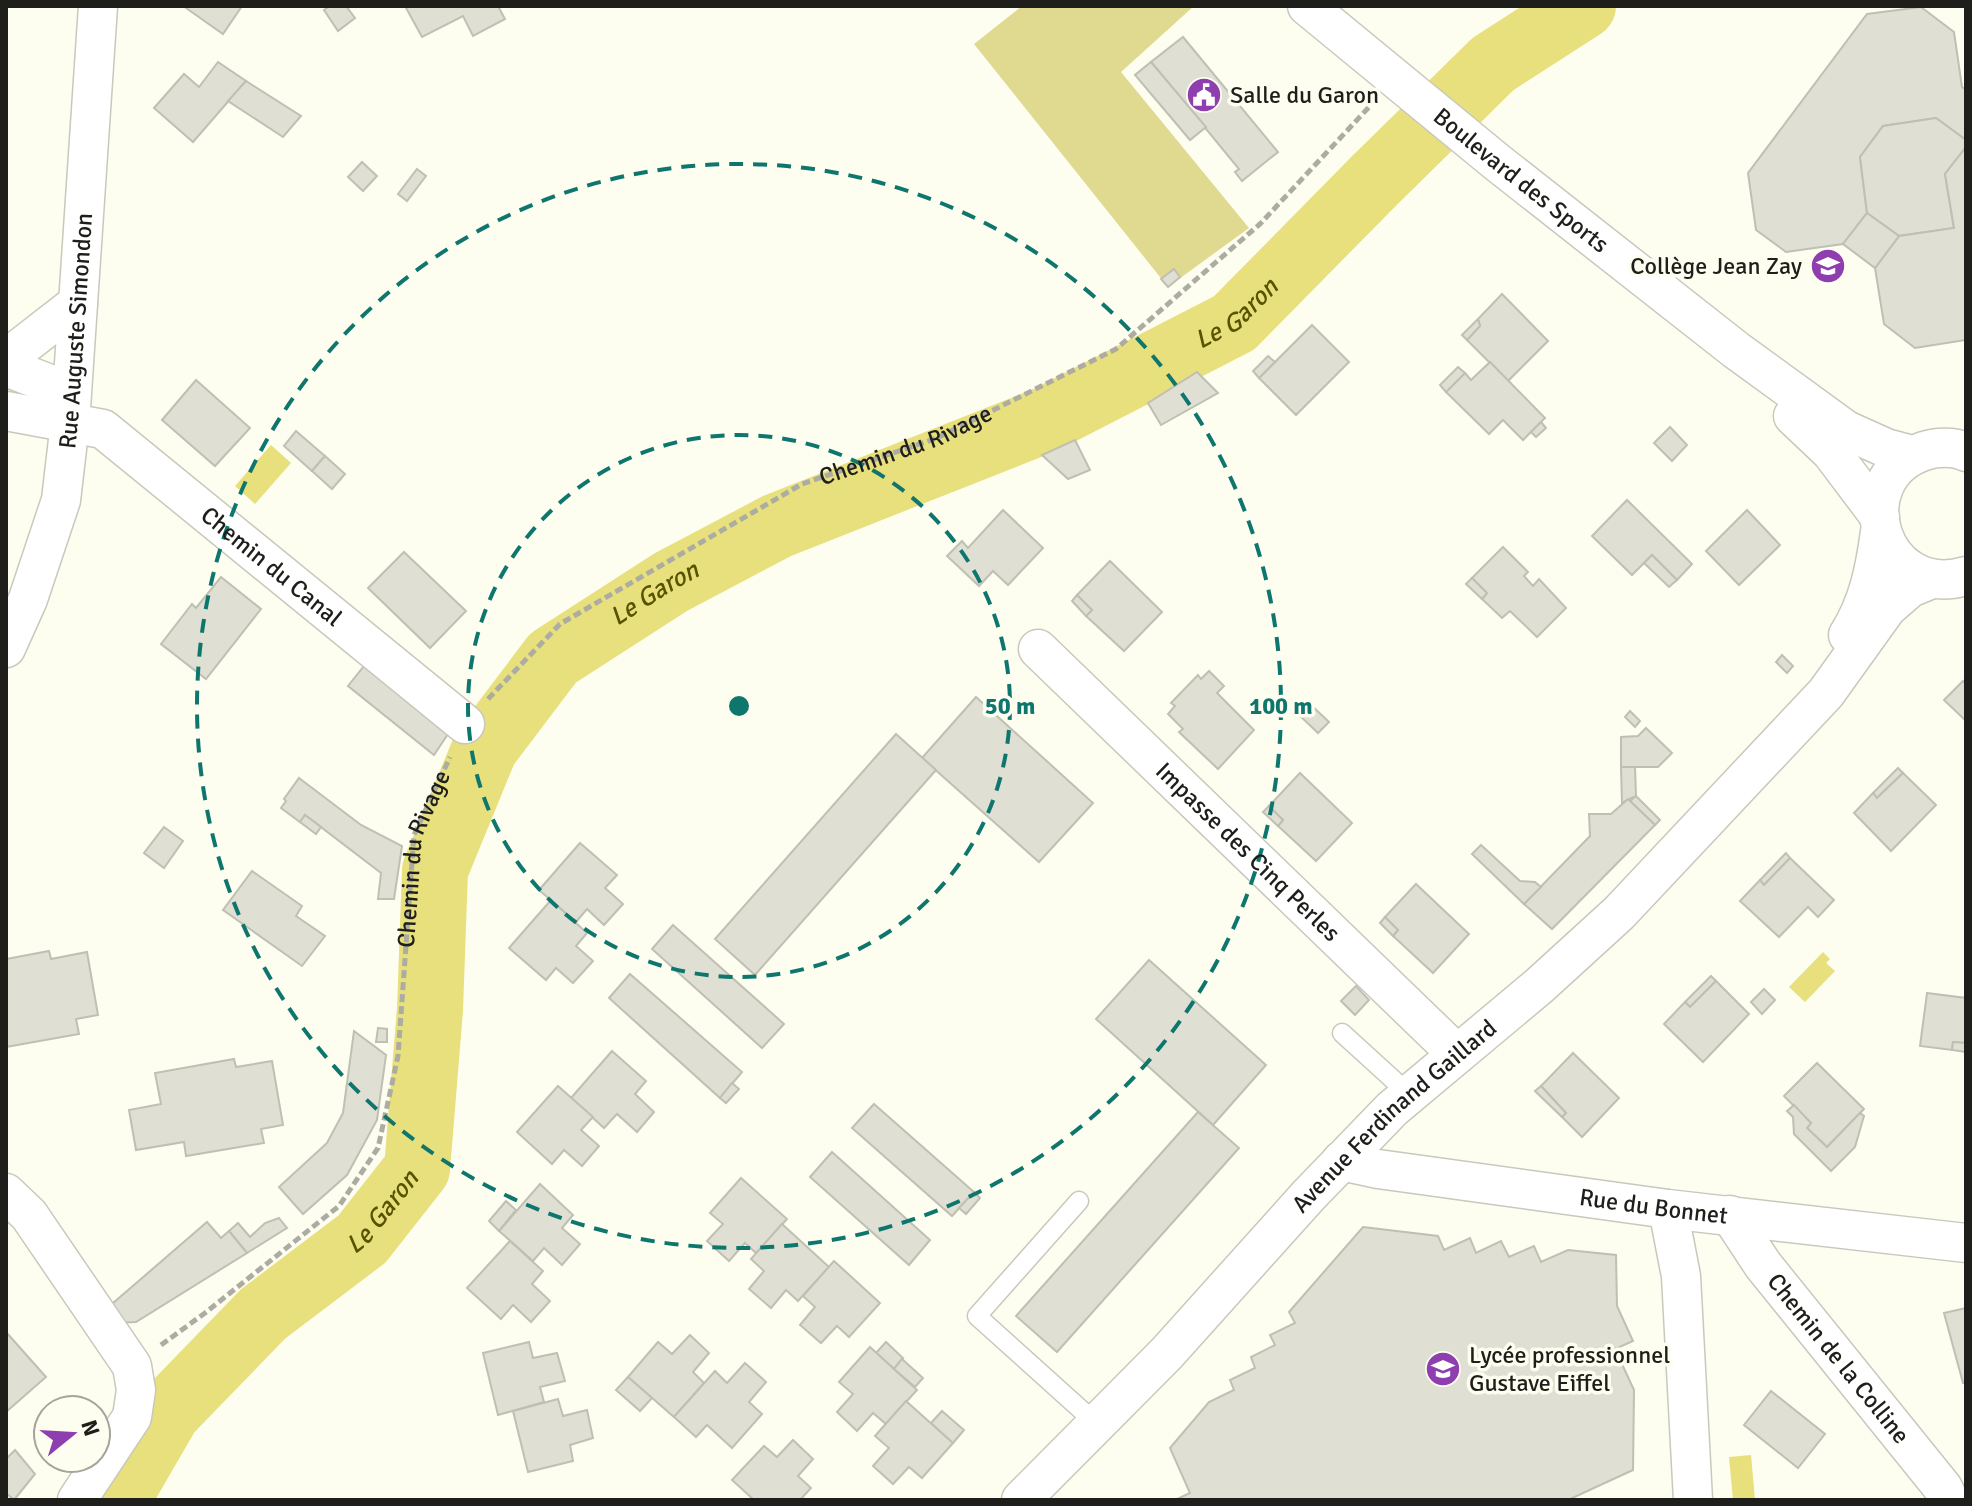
<svg xmlns="http://www.w3.org/2000/svg" width="1972" height="1506" viewBox="0 0 1972 1506" font-family="Signika,sans-serif">
<style>
.green{fill:#dfda90}
.water{fill:#e7e07c}
.lines{fill:none;stroke-linecap:round;stroke-linejoin:round}
.river{stroke:#e7e07c;stroke-width:66}
.building{fill:#dfdfd3;stroke:#bfbfb3;stroke-width:2}
.lane-casing{stroke:#c9c8bc;stroke-width:21}
.street-casing{stroke:#c9c8bc;stroke-width:41}
.path{stroke:#acaca2;stroke-width:5;stroke-dasharray:8 4;stroke-linecap:butt}
.lane{stroke:#fff;stroke-width:18}
.street{stroke:#fff;stroke-width:38}
.ring{fill:none;stroke:#0f766e;stroke-width:4;stroke-dasharray:14 10}
.labels{text-anchor:middle;dominant-baseline:central;stroke-width:7;stroke-linejoin:round;paint-order:stroke}
.poi-label{font-size:24px;fill:#1e1e1a;stroke:#fdfdf0;text-anchor:start}
.street-label{font-size:24px;fill:#1e1e1a;stroke:#fdfdf0}
.water-label{font-size:26px;font-style:italic;fill:#595301;stroke:#fdfdf0}
.centre{fill:#0f766e;stroke:#fdfdf0;stroke-width:4}
.ring-label{font-size:24px;text-anchor:middle;font-weight:bold;fill:#0f766e;stroke:#fdfdf0;stroke-width:7;stroke-linejoin:round;paint-order:stroke}
</style>
<rect width="100%" height="100%" fill="#fdfdf0"/>
<polygon class="green" points="1022,6 1194,6 1121,72 1249,228 1168,287 974,44"/>
<g class="water">
<polygon points="271,445 291,463 255,504 235,486"/>
<polygon points="1823,952 1830,959 1826,963 1835,971 1805,1002 1789,987"/>
<polygon points="1751,1455 1755,1500 1733,1500 1729,1457"/>
</g>
<g class="lines">
<path class="river" id="s1" d="M117,1500L168,1412L263,1314L362,1239L417,1169L430,1009L435,870L485,748L553,658L671,582L777,526L1045,420L1234,323L1374,181L1493,64L1583,6"/>
</g>
<g class="building">
<polygon points="187,6 242,6 223,34 186,8"/>
<polygon points="330,6 346,6 355,18 338,31 324,10"/>
<polygon points="405,6 498,6 505,19 473,36 463,16 422,37"/>
<polygon points="1921,7 1954,32 1962,87 1966,90 1966,140 1936,118 1883,126 1860,157 1867,213 1843,244 1786,252 1756,230 1748,173 1867,14"/>
<polygon points="1183,37 1278,152 1242,181 1235,172 1239,169 1151,62"/>
<polygon points="218,62 246,81 193,142 154,108 184,74 199,87"/>
<polygon points="1151,62 1206,127 1190,140 1135,75"/>
<polygon points="246,81 301,116 283,137 228,101"/>
<polygon points="1936,118 1966,140 1966,147 1945,174 1954,228 1899,236 1867,213 1860,157 1883,126"/>
<polygon points="1966,147 1966,340 1915,348 1884,324 1875,268 1899,236 1954,228 1945,174"/>
<polygon points="362,162 377,176 363,191 348,177"/>
<polygon points="417,169 426,176 407,201 398,194"/>
<polygon points="1867,213 1899,236 1875,268 1843,244"/>
<polygon points="1174,269 1180,277 1168,287 1161,279"/>
<polygon points="1502,294 1548,341 1508,381 1467,340 1480,326 1478,319"/>
<polygon points="1478,319 1480,326 1467,340 1462,335"/>
<polygon points="1312,325 1349,362 1296,415 1259,378"/>
<polygon points="1268,356 1275,362 1259,378 1253,371"/>
<polygon points="1490,362 1545,418 1523,440 1503,420 1489,434 1446,392 1465,373 1471,380"/>
<polygon points="1458,367 1465,373 1446,392 1440,385"/>
<polygon points="1197,372 1218,393 1161,425 1148,403"/>
<polygon points="196,380 250,428 215,466 162,420"/>
<polygon points="1541,422 1546,428 1536,437 1531,432"/>
<polygon points="1670,427 1687,445 1672,461 1654,443"/>
<polygon points="296,431 325,456 312,471 284,446"/>
<polygon points="1075,440 1090,470 1068,479 1042,455"/>
<polygon points="325,456 345,474 332,489 312,471"/>
<polygon points="1627,500 1692,564 1677,580 1652,555 1632,575 1592,536"/>
<polygon points="1003,510 1043,548 1008,585 993,571 979,586 947,556 962,541 968,548"/>
<polygon points="1747,510 1780,545 1739,585 1706,551"/>
<polygon points="1503,547 1528,572 1524,576 1533,586 1539,579 1566,608 1537,637 1510,611 1502,618 1482,599 1487,593 1472,578"/>
<polygon points="404,552 466,611 430,648 368,588"/>
<polygon points="1652,555 1677,580 1669,587 1644,563"/>
<polygon points="1110,561 1162,612 1124,651 1086,616 1092,610 1077,595"/>
<polygon points="221,577 261,609 206,679 161,644 192,604 196,608"/>
<polygon points="1472,578 1487,593 1482,599 1466,584"/>
<polygon points="1077,595 1092,610 1086,616 1072,601"/>
<polygon points="1782,655 1793,666 1787,673 1776,662"/>
<polygon points="368,661 450,731 434,755 348,686"/>
<polygon points="1209,671 1224,686 1217,693 1254,730 1218,769 1179,732 1183,729 1168,714 1175,706 1171,703 1198,675 1201,679"/>
<polygon points="1963,681 1966,684 1966,721 1944,700"/>
<polygon points="976,697 1093,803 1039,862 922,758"/>
<polygon points="1308,702 1329,722 1318,733 1297,713"/>
<polygon points="1630,711 1640,721 1635,727 1625,717"/>
<polygon points="1646,728 1672,753 1658,767 1621,767 1621,737 1638,736"/>
<polygon points="896,734 936,770 755,975 715,939"/>
<polygon points="1621,767 1635,767 1636,796 1622,803"/>
<polygon points="1898,768 1903,773 1877,798 1873,793"/>
<polygon points="1300,773 1352,823 1316,861 1278,826 1283,820 1269,806"/>
<polygon points="1903,773 1936,805 1891,851 1854,813 1873,793 1877,798"/>
<polygon points="299,778 361,825 402,846 394,899 378,899 381,873 305,815 300,822 281,808 286,801 284,799"/>
<polygon points="1636,796 1660,820 1655,825 1630,801"/>
<polygon points="1628,799 1655,825 1552,929 1524,904 1590,836 1589,814 1611,814"/>
<polygon points="1269,806 1283,820 1278,826 1263,812"/>
<polygon points="305,815 321,827 316,834 300,822"/>
<polygon points="164,827 183,841 164,868 144,853"/>
<polygon points="580,843 617,875 605,888 623,904 604,925 587,909 576,922 539,890"/>
<polygon points="1481,845 1520,881 1535,882 1541,887 1524,904 1472,854"/>
<polygon points="1786,853 1790,858 1764,885 1760,880"/>
<polygon points="1790,858 1834,900 1818,917 1808,907 1779,937 1740,901 1760,880 1764,885"/>
<polygon points="252,871 302,906 296,916 325,936 302,966 223,910"/>
<polygon points="1416,884 1469,934 1433,973 1393,936 1398,930 1385,917"/>
<polygon points="551,900 587,933 576,946 593,961 573,983 556,968 546,980 509,948"/>
<polygon points="1385,917 1398,930 1393,936 1380,923"/>
<polygon points="673,925 784,1024 762,1048 652,949"/>
<polygon points="49,951 51,959 87,952 98,1015 76,1019 79,1034 6,1047 6,959"/>
<polygon points="1149,960 1266,1065 1213,1125 1096,1019"/>
<polygon points="630,974 742,1072 720,1098 609,998"/>
<polygon points="1711,976 1716,981 1690,1007 1685,1002"/>
<polygon points="1716,981 1749,1014 1703,1062 1664,1024 1685,1002 1690,1007"/>
<polygon points="1356,986 1369,1000 1355,1015 1341,1001"/>
<polygon points="1764,989 1775,1000 1762,1014 1751,1002"/>
<polygon points="1927,993 1966,998 1966,1043 1953,1042 1952,1050 1920,1046"/>
<polygon points="378,1028 387,1029 387,1042 376,1042"/>
<polygon points="354,1031 386,1055 377,1120 347,1175 303,1214 279,1187 327,1143 343,1113"/>
<polygon points="1953,1042 1966,1043 1966,1052 1952,1050"/>
<polygon points="612,1051 646,1081 635,1094 654,1112 637,1132 617,1114 604,1128 571,1098"/>
<polygon points="1573,1053 1619,1098 1582,1137 1562,1117 1566,1113 1541,1086"/>
<polygon points="234,1059 236,1067 272,1061 283,1125 261,1129 264,1143 186,1156 184,1142 136,1150 129,1110 161,1104 155,1073"/>
<polygon points="1817,1063 1864,1109 1827,1147 1807,1128 1811,1123 1784,1096"/>
<polygon points="732,1083 739,1089 726,1103 720,1098"/>
<polygon points="558,1086 593,1117 581,1130 599,1146 582,1166 564,1150 552,1164 517,1132"/>
<polygon points="1541,1086 1566,1113 1562,1117 1535,1091"/>
<polygon points="874,1104 974,1192 952,1216 852,1128"/>
<polygon points="1794,1105 1811,1123 1807,1128 1827,1147 1860,1113 1864,1116 1855,1147 1831,1171 1794,1134 1793,1117 1787,1111"/>
<polygon points="1198,1112 1239,1148 1057,1352 1016,1316"/>
<polygon points="832,1152 930,1240 909,1265 810,1177"/>
<polygon points="741,1178 787,1219 756,1253 745,1243 729,1261 707,1241 723,1224 710,1213"/>
<polygon points="540,1184 573,1215 562,1228 580,1244 562,1265 544,1248 533,1261 499,1231"/>
<polygon points="974,1192 980,1198 966,1214 959,1208"/>
<polygon points="506,1201 516,1210 499,1231 489,1221"/>
<polygon points="279,1218 287,1228 247,1253 229,1231 238,1223 250,1237 265,1223"/>
<polygon points="207,1222 221,1238 229,1231 247,1253 136,1322 114,1323 105,1310"/>
<polygon points="782,1224 829,1267 798,1301 786,1290 771,1308 749,1289 764,1271 751,1259"/>
<polygon points="1363,1227 1438,1236 1444,1250 1470,1238 1476,1253 1501,1241 1509,1257 1534,1246 1541,1262 1568,1250 1616,1255 1617,1306 1633,1341 1615,1349 1634,1390 1633,1470 1568,1500 1175,1500 1190,1493 1170,1448 1209,1402 1234,1390 1230,1380 1255,1368 1251,1357 1275,1345 1270,1335 1295,1323 1289,1312"/>
<polygon points="510,1241 543,1271 532,1284 550,1301 531,1322 513,1305 501,1319 467,1288"/>
<polygon points="834,1261 880,1303 849,1337 837,1326 821,1343 800,1325 815,1307 803,1296"/>
<polygon points="1966,1308 1966,1383 1963,1383 1944,1313"/>
<polygon points="6,1332 46,1377 6,1412"/>
<polygon points="690,1335 709,1353 693,1372 704,1383 674,1417 628,1377 658,1342 672,1354"/>
<polygon points="529,1342 533,1358 557,1353 565,1381 540,1387 544,1402 498,1415 483,1353"/>
<polygon points="886,1342 903,1358 894,1369 876,1353"/>
<polygon points="870,1347 917,1390 886,1424 873,1413 857,1431 837,1412 853,1394 839,1382"/>
<polygon points="902,1359 923,1378 915,1387 894,1369"/>
<polygon points="745,1363 766,1382 749,1402 762,1414 732,1448 707,1425 696,1437 674,1417 715,1371 727,1383"/>
<polygon points="628,1377 652,1398 640,1411 616,1390"/>
<polygon points="1771,1391 1825,1434 1798,1468 1744,1425"/>
<polygon points="558,1399 563,1416 587,1410 593,1438 570,1445 573,1461 528,1472 513,1411"/>
<polygon points="906,1401 953,1443 922,1478 909,1467 893,1484 873,1466 889,1448 875,1436"/>
<polygon points="942,1411 964,1430 953,1443 931,1423"/>
<polygon points="793,1440 813,1459 798,1476 811,1488 800,1500 754,1500 732,1480 764,1446 777,1457"/>
<polygon points="15,1450 35,1474 14,1500 6,1493 6,1459"/>
</g>
<g class="lines">
<g class="lane-casing">
<g id="lane">
<polyline points="1342,1033 1409,1094"/>
<polyline points="1079,1201 977,1316 1097,1424"/>
</g>
</g>
<g class="street-casing">
<g id="street">
<path id="s4" d="M1307,6L1498,163L1736,350L1846,430L1886,448L1912,455"/>
<polyline points="6,359 78,303"/>
<polyline points="6,367 50,384 70,423"/>
<path id="s5" d="M6,411L103,429L465,724"/>
<polyline points="1793,416 1831,452 1880,517"/>
<path d="M1966,452C1954,446 1936,447 1924,451C1843,479 1881,601 1966,576"/>
<path d="M1848,635C1868,604 1875,569 1880,532"/>
<path id="s6" d="M6,648L28,599L61,500L70,423L98,6"/>
<path id="s7" d="M1038,649L1457,1054"/>
<path id="s8" d="M1341,1161L1378,1169L1668,1209L1966,1243"/>
<polyline points="6,1193 29,1215 132,1366 136,1390 132,1417 77,1500"/>
<polyline points="1668,1209 1681,1276 1693,1500"/>
<path id="s9" d="M1730,1215L1763,1265L1943,1488L1949,1500"/>
<path id="s10" d="M1021,1500L1167,1353L1308,1196L1392,1109L1539,986L1619,913L1826,693L1887,608L1910,588L1932,579"/>
</g>
</g>
<g class="path">
<path id="s2" d="M488,699L560,624L802,484L937,438L1116,349L1260,224L1370,106"/>
<path id="s3" d="M161,1345L205,1313L339,1206L378,1148L398,1056L414,835L450,757"/>
</g>
<use href="#lane" class="lane"/>
<use href="#street" class="street"/>
</g>
<g class="ring">
<circle cx="739" cy="706" r="271"/>
<circle cx="739" cy="706" r="542"/>
</g>
<defs>
<g id="civic-disc" transform="scale(1.8)"><circle r="9.5" fill="#8e3eae" stroke="#fdfdf0"/><path d="M-.6-6.5H3V-4.5H.6V-3L4-1V1h2V6H-6V1h2V-1L-.6-3ZM-1.2 2.5V6h2.4V2.5Z" fill="#fff"/></g>
<g id="school-disc" transform="scale(1.8)"><circle r="9.5" fill="#8e3eae" stroke="#fdfdf0"/><path d="M0-5L7-2L0 1L-7-2ZM-4 1L0 2.5L4 1V4Q0 6-4 4Z" fill="#fff"/></g>
</defs>
<g fill-rule="evenodd">
<use href="#civic-disc" x="1204" y="95"/>
<use href="#school-disc" x="1828" y="266"/>
<use href="#school-disc" x="1443" y="1369"/>
</g>
<g class="labels">
<g class="poi-label">
<text x="1230" y="95">Salle du Garon</text>
<text x="1802" y="266" text-anchor="end">Collège Jean Zay</text>
<text x="1469" y="1355">Lycée professionnel<tspan x="1469" dy="28">Gustave Eiffel</tspan></text>
</g>
<g class="street-label">
<text stroke="none"><textPath href="#s4" startOffset="276">Boulevard des Sports</textPath></text>
<text stroke="none"><textPath href="#s6" startOffset="328">Rue Auguste Simondon</textPath></text>
<text stroke="none"><textPath href="#s2" startOffset="494">Chemin du Rivage</textPath></text>
<text stroke="none"><textPath href="#s5" startOffset="316">Chemin du Canal</textPath></text>
<text stroke="none"><textPath href="#s7" startOffset="292">Impasse des Cinq Perles</textPath></text>
<text stroke="none"><textPath href="#s3" startOffset="590">Chemin du Rivage</textPath></text>
<text stroke="none"><textPath href="#s10" startOffset="536">Avenue Ferdinand Gaillard</textPath></text>
<text stroke="none"><textPath href="#s8" startOffset="316">Rue du Bonnet</textPath></text>
<text stroke="none"><textPath href="#s9" startOffset="180">Chemin de la Colline</textPath></text>
</g>
<g class="water-label">
<text stroke="none"><textPath href="#s1" startOffset="1764">Le Garon</textPath></text>
<text stroke="none"><textPath href="#s1" startOffset="1116">Le Garon</textPath></text>
<text stroke="none"><textPath href="#s1" startOffset="396">Le Garon</textPath></text>
</g>
</g>
<circle cx="739" cy="706" r="12" class="centre"/>
<g class="ring-label">
<text x="1010" y="714">50 m</text>
<text x="1281" y="714">100 m</text>
</g>
<rect width="1972" height="1506" fill="none" stroke="#1e1e1a" stroke-width="16"/>
<g transform="translate(72 1434) rotate(72)"><circle r="38" fill="#fdfdf0" stroke="#a4a49a" stroke-width="2"/>
<path d="M0-6L14 30L0 20L-14 30Z" fill="#8e3eae"/>
<text y="-12" font-size="22" font-weight="bold" text-anchor="middle" fill="#1e1e1a">N</text>
</g>
</svg>
